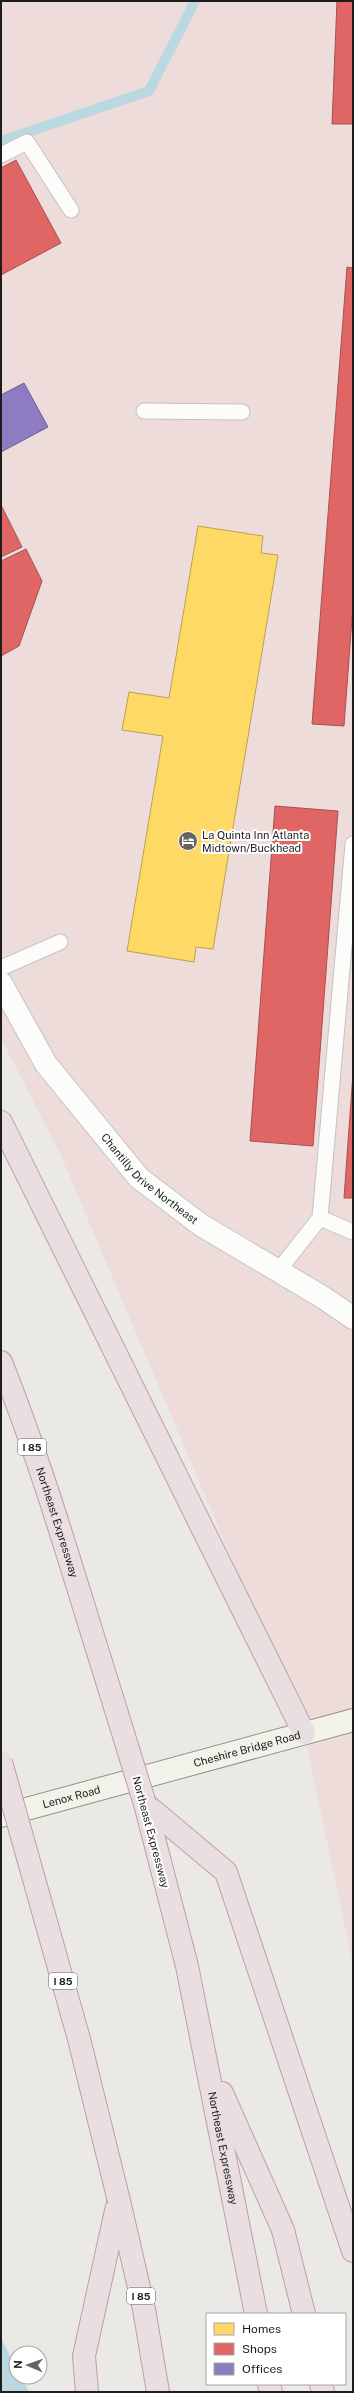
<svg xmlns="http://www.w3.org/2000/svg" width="354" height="2393" viewBox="0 0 354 2393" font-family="'Public Sans',sans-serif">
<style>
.commercial{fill:#eddcda}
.water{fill:#b9d8df}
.homes{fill:#ffd966;stroke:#bba150}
.shops{fill:#e06666;stroke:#a65050}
.offices{fill:#8e7cc3;stroke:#6c6091}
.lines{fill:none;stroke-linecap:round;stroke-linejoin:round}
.stream{stroke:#b9d8df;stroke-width:10}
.service-casing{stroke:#c4c3c1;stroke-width:17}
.minor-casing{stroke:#c4c3c1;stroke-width:24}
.secondary-casing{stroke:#93947d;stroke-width:24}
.motorway-casing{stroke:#c09da8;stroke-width:24}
.service{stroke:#fcfcfb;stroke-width:15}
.minor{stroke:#fcfcfb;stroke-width:22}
.secondary{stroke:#f3f2ea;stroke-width:22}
.motorway{stroke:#e9dee0;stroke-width:22}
.motorway-bridge-casing{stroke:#c09da8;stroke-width:24;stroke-linecap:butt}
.motorway-bridge{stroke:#e9dee0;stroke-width:22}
.labels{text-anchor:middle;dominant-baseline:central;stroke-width:4;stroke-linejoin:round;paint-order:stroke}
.shield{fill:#fff;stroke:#616161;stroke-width:1}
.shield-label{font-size:10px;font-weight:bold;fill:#1d1d1d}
.poi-label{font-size:11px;fill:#1d1d1d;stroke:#fff;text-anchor:start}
.street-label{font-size:11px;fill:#1d1d1d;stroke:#fff}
</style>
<rect width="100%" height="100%" fill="#ebe9e5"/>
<polygon class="commercial" points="1,1 353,1 353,1964 302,1724 61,1156 1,1038"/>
<polygon class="water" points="1,2338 16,2367 16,2377 21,2377 29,2392 1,2392"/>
<polygon class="homes" points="198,526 263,536 261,553 278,555 213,949 196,947 194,962 127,951 163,736 122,730 129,692 169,698"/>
<g class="shops">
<polygon points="337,1 353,1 353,124 332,124"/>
<polygon points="16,160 61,243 1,275 1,168"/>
<polygon points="347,267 353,268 353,605 344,726 312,724"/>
<polygon points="1,505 22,547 1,557"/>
<polygon points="26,549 42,581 19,646 1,656 1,561"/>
<polygon points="275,806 338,811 313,1146 250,1141"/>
<polygon points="353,1073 353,1198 344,1198"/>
</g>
<polygon class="offices" points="24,383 48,427 1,452 1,395"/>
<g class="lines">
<polyline class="stream" points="1,141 149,91 195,1"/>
<g class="service-casing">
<g id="service">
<polyline points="1,155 27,142 71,210"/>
<polyline points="144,411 242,412"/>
<polyline points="1,968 60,942"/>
<polyline points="320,1218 353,1232"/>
<polyline points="278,1271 320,1218 353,844"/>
</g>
</g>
<g class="minor-casing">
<g id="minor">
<path id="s1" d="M1,983L46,1064L139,1178L201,1225L324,1298L353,1318"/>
</g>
</g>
<g class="secondary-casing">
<g id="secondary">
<path id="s2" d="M1,1816L353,1720"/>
</g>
</g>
<g class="motorway-casing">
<g id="motorway">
<polyline points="1,1122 304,1733"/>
<path id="s3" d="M1,1362C44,1470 76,1583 111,1694"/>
<path id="s4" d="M145,1804L187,1966L256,2314"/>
<polyline points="145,1804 226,1872 353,2251"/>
<polyline points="222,2093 283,2230 304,2314"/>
<polyline points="119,2201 144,2309 158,2392"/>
<polyline points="269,2384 271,2392"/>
<polyline points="321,2384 323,2392"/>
<polyline points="87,2392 84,2356 117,2206"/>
</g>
</g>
<use href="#service" class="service"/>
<use href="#minor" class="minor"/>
<use href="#secondary" class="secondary"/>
<use href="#motorway" class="motorway"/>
<g class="motorway-bridge-casing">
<g id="motorway-bridge">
<polyline points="111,1694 145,1804"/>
<polyline points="1,1762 79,2039 119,2201"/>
</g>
</g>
<use href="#motorway-bridge" class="motorway-bridge"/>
</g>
<defs>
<g id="hotel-disc" transform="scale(1)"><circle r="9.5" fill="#656463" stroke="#fff"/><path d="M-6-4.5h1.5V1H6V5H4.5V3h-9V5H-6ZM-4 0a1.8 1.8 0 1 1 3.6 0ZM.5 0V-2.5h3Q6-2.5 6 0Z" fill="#fff"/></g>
</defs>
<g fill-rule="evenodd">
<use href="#hotel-disc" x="188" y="841"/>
</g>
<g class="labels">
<g class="shield">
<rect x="18" y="1439" width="28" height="16" rx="3"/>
<rect x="49" y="1973" width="28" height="16" rx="3"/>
<rect x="127" y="2288" width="28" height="16" rx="3"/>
</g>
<g class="shield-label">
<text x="32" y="1447">I 85</text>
<text x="63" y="1981">I 85</text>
<text x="141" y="2296">I 85</text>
</g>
<g class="poi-label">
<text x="202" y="835">La Quinta Inn Atlanta<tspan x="202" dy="13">Midtown/Buckhead</tspan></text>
</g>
<g class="street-label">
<text stroke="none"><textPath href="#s1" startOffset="248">Chantilly Drive Northeast</textPath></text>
<text stroke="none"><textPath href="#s3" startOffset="170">Northeast Expressway</textPath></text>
<text stroke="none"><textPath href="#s2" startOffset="255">Cheshire Bridge Road</textPath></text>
<text stroke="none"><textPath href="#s2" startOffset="73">Lenox Road</textPath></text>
<text transform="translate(151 1832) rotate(75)">Northeast Expressway</text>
<text stroke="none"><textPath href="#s4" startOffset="353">Northeast Expressway</textPath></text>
</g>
</g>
<rect width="354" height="2393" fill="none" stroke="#1d1d1d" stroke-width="4"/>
<rect x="206" y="2313" width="140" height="72" fill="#ffffff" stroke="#a5a5a5"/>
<rect x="214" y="2323" width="20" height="12" fill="#ffd966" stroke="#a5a5a5"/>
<text x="242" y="2333" font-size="12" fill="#1d1d1d">Homes</text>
<rect x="214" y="2343" width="20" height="12" fill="#e06666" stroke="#a5a5a5"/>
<text x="242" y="2353" font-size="12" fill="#1d1d1d">Shops</text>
<rect x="214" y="2363" width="20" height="12" fill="#8e7cc3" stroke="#a5a5a5"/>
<text x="242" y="2373" font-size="12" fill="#1d1d1d">Offices</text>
<g transform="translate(28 2365) rotate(272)"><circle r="19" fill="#ffffff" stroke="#a5a5a5"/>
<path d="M0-3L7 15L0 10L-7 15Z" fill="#656463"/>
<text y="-6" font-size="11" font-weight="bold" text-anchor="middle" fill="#1d1d1d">N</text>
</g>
</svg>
